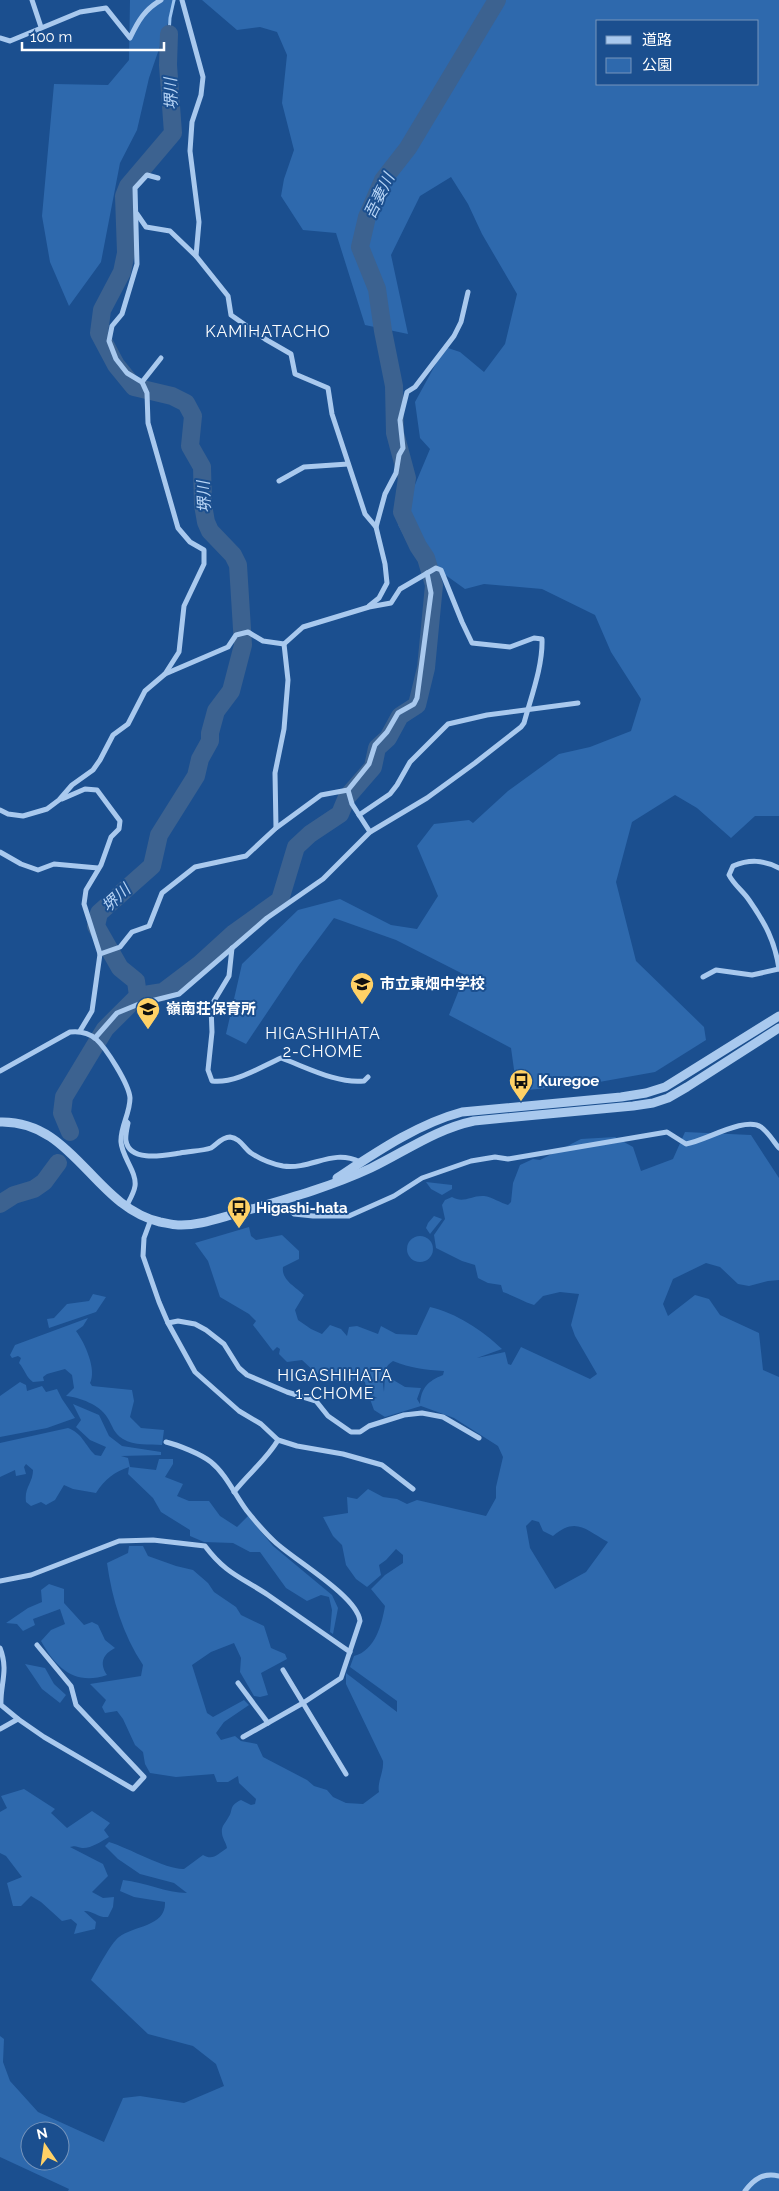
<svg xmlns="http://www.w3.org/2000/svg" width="779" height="2191" viewBox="0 0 779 2191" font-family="Raleway,'Noto Sans JP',sans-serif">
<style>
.green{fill:#2e69ad;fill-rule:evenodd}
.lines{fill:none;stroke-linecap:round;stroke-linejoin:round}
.stream{stroke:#9cc4f0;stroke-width:3}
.river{stroke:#3c6290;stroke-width:18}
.minor{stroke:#a9c9ee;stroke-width:5}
.tertiary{stroke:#a9c9ee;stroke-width:9}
.labels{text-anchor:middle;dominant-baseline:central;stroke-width:4;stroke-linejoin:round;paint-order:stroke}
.poi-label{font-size:15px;font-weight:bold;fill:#fff;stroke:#1b4f8f;text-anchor:start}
.water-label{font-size:16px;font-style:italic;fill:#b5d3f5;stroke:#1b4f8f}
.neighbourhood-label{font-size:16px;letter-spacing:1px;fill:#fff;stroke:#1b4f8f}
</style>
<rect width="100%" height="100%" fill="#1b4f8f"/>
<g class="green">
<polygon points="130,0 176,0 149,78 137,130 120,163 101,262 69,306 50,262 42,216 54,84 108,85 129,60"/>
<path d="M202,0H779V816H755L731,838L697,808L675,795L632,822L616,882L636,961L704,1027L706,1040L655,1072L588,1084L517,1091L511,1048L449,1015L465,975L396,940L334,918L299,965L246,1044L226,1034L242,964L298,910L340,899L391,925L417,929L438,896L417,846L434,824L469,820L473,823L508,791L559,754L590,747L631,731L641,699L611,652L595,615L542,589L484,584L465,589L412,551L398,525L430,449L420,438L415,402L445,347L460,352L484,372L505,344L517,294L482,234L468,204L451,177L420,196L391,255L408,334L365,325L336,233L303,230L281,196L284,179L294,150L282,103L287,55L277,32L260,27L237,30ZM598,21H758V84H598Z"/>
<path d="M685,1132L751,1135L779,1178V1280L768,1281L749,1286L738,1284L720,1267L706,1263L673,1279L663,1304L668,1316L695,1295L709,1299L720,1315L759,1333L763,1370L779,1377V2191H68L69,2189L0,2157V2036L4,2039L3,2062L10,2081L38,2112L104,2142L123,2098L140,2096L184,2103L224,2086L216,2064L193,2046L148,2034L91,1980C97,1970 111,1943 119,1937C134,1925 166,1927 165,1902L134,1897L120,1891L123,1880C145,1882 166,1893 187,1893L174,1883L140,1874L118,1859L105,1846L109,1842C129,1848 167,1870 184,1869L203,1855C213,1861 218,1854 227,1848C226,1842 222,1838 222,1833C221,1826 225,1824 228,1818C234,1810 228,1806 241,1800L251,1805L255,1804L256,1799L239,1783L238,1776L228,1782H217L214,1774L176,1777L150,1773L145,1764L143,1752L135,1745L123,1719L117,1711L105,1713L102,1707L106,1700L90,1684L141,1676L143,1665C123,1635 112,1599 107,1563L128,1553L129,1546H143L148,1556L176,1566L193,1570L208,1583L214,1592L236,1607L241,1615L264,1626L271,1648L285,1654L287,1659L261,1673L268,1695L260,1697L254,1696L240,1672L241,1658L234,1643L211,1652L192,1665L207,1713L213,1717L244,1700L249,1705L224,1722L216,1733L221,1740L235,1736L241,1741L257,1744L263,1757L307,1780L314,1786L327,1790L333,1797L346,1803L363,1804L379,1792C377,1782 384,1772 383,1761L346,1684V1673L397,1712V1701L350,1667L354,1656C375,1651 382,1624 385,1606L371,1589L385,1575L403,1563V1555L396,1549L386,1560L379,1565L381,1575L367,1587L356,1579L346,1565L342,1545L333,1536L323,1517L348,1513L347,1497L357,1499L368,1489L383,1497L397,1499L407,1504L417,1500L486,1516L496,1498V1487L503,1457L498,1446L454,1418L421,1406L385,1417L374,1410L370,1399L377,1398L367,1393L365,1382L358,1377L351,1382L346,1383L316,1373L302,1360L287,1362L279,1354L280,1349L277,1347L273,1351L253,1325L256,1321L249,1314L220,1297L208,1261L195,1243L249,1227L251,1236L256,1240L282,1235L299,1251V1259L283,1267C281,1280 296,1287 304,1295L295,1310L298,1320L311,1329L322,1334L330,1325L341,1329L347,1336L349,1327L357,1326L378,1334L381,1326L396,1334L417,1335L430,1307C456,1313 482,1330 502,1349L477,1358L505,1352L508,1364L511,1365L521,1347L590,1379L597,1374L575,1336L571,1325L579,1294L560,1292L543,1296L534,1305C522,1301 514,1296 503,1292L501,1285L488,1283L478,1278L475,1265L462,1261L436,1248L434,1235L445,1219L442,1205L445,1200L452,1197C464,1204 471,1195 484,1196C492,1197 501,1203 508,1205L511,1202L513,1183L520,1165L533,1159L540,1160L581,1139L615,1137L633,1147L641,1171L673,1159ZM393,1361C411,1368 425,1370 444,1371L443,1375C428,1381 421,1388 420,1404L417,1399L421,1388L405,1387L385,1375L384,1392C382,1380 382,1368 393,1361ZM532,1520L539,1522L543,1531L553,1536C576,1516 586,1530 608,1542L586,1572L555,1589L530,1548L526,1526ZM30,2131H60V2161H30Z"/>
<polygon points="426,1182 452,1185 452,1189 442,1195 431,1189"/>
<polygon points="434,1216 442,1219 430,1234 426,1228 428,1223"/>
<circle cx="420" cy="1249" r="13"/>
<polygon points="93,1294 106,1297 96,1312 49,1328 47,1319 54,1318 67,1304 89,1301"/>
<path d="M88,1318L83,1326L76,1331C85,1343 97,1370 90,1383L92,1386L132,1390L134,1401L130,1417L141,1428L164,1430L162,1445C150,1444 134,1446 123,1439C113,1433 113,1426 107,1417C100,1405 79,1397 66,1396L74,1388L72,1375L65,1369L47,1374L43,1377L44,1381L33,1382C26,1377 25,1370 19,1363L21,1358L18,1356L12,1358L10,1355L15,1345Z"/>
<polygon points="20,1382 26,1385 27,1391 42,1386 46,1392 57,1389 62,1399 75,1418 47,1428 0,1437 0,1396"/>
<path d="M73,1404L99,1415L109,1436L122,1446L161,1452V1455L121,1456L128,1458L130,1467L156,1470L159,1459H173V1464L165,1477L183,1484L177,1496L189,1501H209L220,1516L237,1527L248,1516L273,1546L332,1595L338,1608L333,1634L330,1632L332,1610L329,1597L321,1595L307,1601L286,1588L260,1552H250L233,1543L204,1542L190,1536V1530L161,1512L153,1498L128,1474L129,1467C114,1472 105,1479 96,1493L73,1489L64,1485L55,1500L46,1505L41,1502L31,1506L26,1502C24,1487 33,1483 33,1470L26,1464L24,1467L26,1474L16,1476L15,1470L0,1477V1443L68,1428C82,1433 85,1445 95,1455L101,1456L106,1447L90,1440L76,1427L81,1420Z"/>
<path d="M49,1584L64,1589V1603L84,1625L92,1622L98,1625L105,1640L115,1648C103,1654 99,1663 107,1675C75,1686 56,1668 41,1641L51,1630L65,1624L60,1609L33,1619L35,1625L23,1631L17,1624L6,1623L28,1608L42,1602L41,1590Z"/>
<polygon points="25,1664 45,1668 54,1684 66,1695 60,1703 42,1689"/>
<path d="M24,1789L55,1809L51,1813L67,1828L92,1811L110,1823L104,1830L109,1837C102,1841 90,1849 82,1848C77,1847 76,1845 70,1847L103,1864L108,1876L92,1892L103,1898L114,1897L113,1907L108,1917C98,1918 92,1910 84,1911L96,1922L95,1929L74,1934L77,1924L71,1919L62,1921L41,1902L31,1896L21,1906H13L7,1883L22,1877L6,1856L0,1853V1812L7,1808L1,1796Z"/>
</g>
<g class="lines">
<polyline class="stream" points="169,34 170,18 174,0"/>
<g class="river">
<polyline points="138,996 163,992 200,964 234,933 280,900 296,847 310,834 340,814 347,797 373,767 377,748 388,738 400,716 417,705 426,668 434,585 426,558 418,546 402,512 407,478 395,433 394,386 383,331 377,289 360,247 367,217 383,180 408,148 497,0"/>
<polyline points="70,1132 62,1113 64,1097 105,1029 138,996 136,981 120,968 96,926 99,913 152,866 159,835 196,776 200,759 210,741 210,733 216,711 231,691 243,645 238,565 233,555 210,531 206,522 203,505 202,467 190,446 193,416 186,403 172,396 134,387 116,365 99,333 102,310 122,272 126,253 124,196 128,186 173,133 168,65 169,34"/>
<polyline points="0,1204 14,1195 34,1189 44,1182 58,1163"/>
</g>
<g class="minor">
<polyline points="32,0 41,27"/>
<polyline points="182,0 203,77 201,95 192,122 190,151 199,222 196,256 228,296 231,315 265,339 291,354 295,374 328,388 332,414 365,514 376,527"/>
<path d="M0,38L10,41L80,12L106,8L130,38C138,21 145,9 161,0"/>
<polyline points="137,214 146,227 170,231 196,256"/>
<polyline points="142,382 161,358"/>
<polyline points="279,481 304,467 348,464"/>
<polyline points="369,606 379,598 387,583 385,564 376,527 385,494 396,473 399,455 403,448 400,420 407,392 415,387 454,336 461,322 468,292"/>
<polyline points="348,790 352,804 370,832"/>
<polyline points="62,799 85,789 97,790 120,821 119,829 111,837 101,865 86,890 84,904 100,954 92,1011 80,1031"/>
<polyline points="0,810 8,814 23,816 47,809 59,800 72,785 93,770 100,760 113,735 128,724 145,691 165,674 179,652 184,606 204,564 204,550 190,542 178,528 148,423 147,393 142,382 127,373 116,359 109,341 112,326 122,314 137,264 135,188 147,175 158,178"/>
<polyline points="359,815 390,794 397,785 410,762 448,724 487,715 578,703"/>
<polyline points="276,828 275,773 284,729 288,680 284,644"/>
<polyline points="0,852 21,864 38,870 54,864 98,868"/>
<path d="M232,948L229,976L211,1006L212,1032L208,1070L212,1081C234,1084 261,1067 281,1058C306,1067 337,1084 364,1081L368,1077"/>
<polyline points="100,954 120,947 132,932 149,926 162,893 195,867 246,856 276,828 321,795 348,790 369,764 375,745 387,732 398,713 414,704 417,698 431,593 427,573"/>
<path d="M779,969C775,941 765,923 749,900C743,891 734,885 729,875L733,866C750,859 763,860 779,868"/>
<polyline points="703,977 716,970 752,975 779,969"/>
<path d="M95,1038L117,1013L139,1004L179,994L267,918L323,879L370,832L427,798L475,763L521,727L524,723C531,697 543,666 542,639L534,638L510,647L472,643L462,622L441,570L436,568L400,589L391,603L369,607L303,627L284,644L263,641L248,632L236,635L228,647L165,674"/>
<path d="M0,1071L70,1032C79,1031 89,1033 96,1039C106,1048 129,1084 130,1098C130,1114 120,1127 121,1142C122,1157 137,1172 135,1186C134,1193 129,1201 126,1207"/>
<path d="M126,1121L128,1123C127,1128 125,1136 126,1141C130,1163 166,1155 180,1153C190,1151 202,1151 211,1148C217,1144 222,1137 230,1137C240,1138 244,1148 251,1153C260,1159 272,1164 283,1166C312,1170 332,1148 360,1162"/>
<path d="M281,1201L294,1214L313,1216H349L394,1196L422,1178L471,1161L495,1157L508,1159L667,1132L686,1144C705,1141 745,1116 761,1127C768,1132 774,1142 779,1148"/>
<polyline points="151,1219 144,1238 143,1256 159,1302 168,1323 178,1321 195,1324 206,1330 224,1344 239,1368 247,1375 287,1392 316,1401 328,1416 351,1432 360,1432 369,1426 404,1415 422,1413 443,1417 479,1438"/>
<polyline points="168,1323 195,1372 239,1411 261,1424 278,1440 297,1446 343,1454 382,1465 413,1489"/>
<path d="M166,1442C178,1445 201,1454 211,1462C226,1474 235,1495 247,1511C255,1521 265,1533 275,1542C294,1560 357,1596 360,1621L341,1678L303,1703L243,1737"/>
<path d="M234,1492C248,1474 267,1459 278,1440"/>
<path d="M0,1581L31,1575L119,1541L153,1540L205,1546C226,1574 241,1577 268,1595C295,1614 323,1633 350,1652"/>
<path d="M0,1648C9,1671 0,1684 1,1705L18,1719L0,1729"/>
<polyline points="283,1670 346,1774"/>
<polyline points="238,1683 268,1723"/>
<polyline points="18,1719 44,1737 133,1789 144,1777 76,1705 71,1686 37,1645"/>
<path d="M745,2191C754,2179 764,2172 779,2176"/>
</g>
<g class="tertiary">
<path d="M0,1122C74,1120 93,1206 160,1222C166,1223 172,1225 178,1225C198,1226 219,1218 238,1213C283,1200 328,1188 371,1168C406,1151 436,1129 474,1121L633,1106L653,1103L668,1098L687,1087L779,1028"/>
<path d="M337,1178C375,1153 417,1124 462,1112L621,1097L646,1093L665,1087L779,1016"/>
</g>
</g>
<defs>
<g id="school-pin" transform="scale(1.25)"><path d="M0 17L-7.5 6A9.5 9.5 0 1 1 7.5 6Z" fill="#ffd166" stroke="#1b4f8f"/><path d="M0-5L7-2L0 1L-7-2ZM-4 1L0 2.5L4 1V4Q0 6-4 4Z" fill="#111"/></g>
<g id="bus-pin" transform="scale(1.25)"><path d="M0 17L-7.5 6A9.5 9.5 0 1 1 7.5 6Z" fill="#ffd166" stroke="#1b4f8f"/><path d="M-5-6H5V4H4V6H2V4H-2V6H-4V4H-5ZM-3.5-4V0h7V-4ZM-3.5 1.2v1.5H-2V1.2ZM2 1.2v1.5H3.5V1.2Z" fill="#111"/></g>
</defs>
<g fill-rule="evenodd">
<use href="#school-pin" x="362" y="984"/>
<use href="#school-pin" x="148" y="1009"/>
<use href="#bus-pin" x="521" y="1081"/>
<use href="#bus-pin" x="239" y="1208"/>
</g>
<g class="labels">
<g class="poi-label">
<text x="380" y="984">市立東畑中学校</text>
<text x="166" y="1009">嶺南荘保育所</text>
<text x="538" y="1081">Kuregoe</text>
<text x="256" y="1208">Higashi-hata</text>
</g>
<g class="water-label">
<text transform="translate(171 94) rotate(-92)">堺川</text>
<text transform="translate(379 196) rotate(-64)">吾妻川</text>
<text transform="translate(204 497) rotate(-93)">堺川</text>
<text transform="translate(116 898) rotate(-43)">堺川</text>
</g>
<g class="neighbourhood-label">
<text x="268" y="331">KAMIHATACHO</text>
<text x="323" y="1033">HIGASHIHATA<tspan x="323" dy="18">2-CHOME</tspan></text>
<text x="335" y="1375">HIGASHIHATA<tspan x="335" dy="18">1-CHOME</tspan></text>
</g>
</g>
<rect x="596" y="20" width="162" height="65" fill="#1b4f8f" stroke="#7695bc"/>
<rect x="606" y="36" width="25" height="8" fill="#a9c9ee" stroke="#7695bc"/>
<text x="642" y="45" font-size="15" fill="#ffffff">道路</text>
<rect x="606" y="58" width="25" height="15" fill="#2e69ad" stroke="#7695bc"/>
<text x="642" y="70" font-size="15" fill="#ffffff">公園</text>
<g transform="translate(45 2146) rotate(347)"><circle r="24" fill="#1b4f8f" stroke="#7695bc"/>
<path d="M0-4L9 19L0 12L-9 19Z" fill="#ffd166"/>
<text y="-8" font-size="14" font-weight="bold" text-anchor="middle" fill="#ffffff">N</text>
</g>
<path d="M22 42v8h142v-8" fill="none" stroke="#ffffff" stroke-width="2.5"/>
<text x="30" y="42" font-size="15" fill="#ffffff" stroke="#1b4f8f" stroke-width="4" paint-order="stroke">100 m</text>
</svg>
